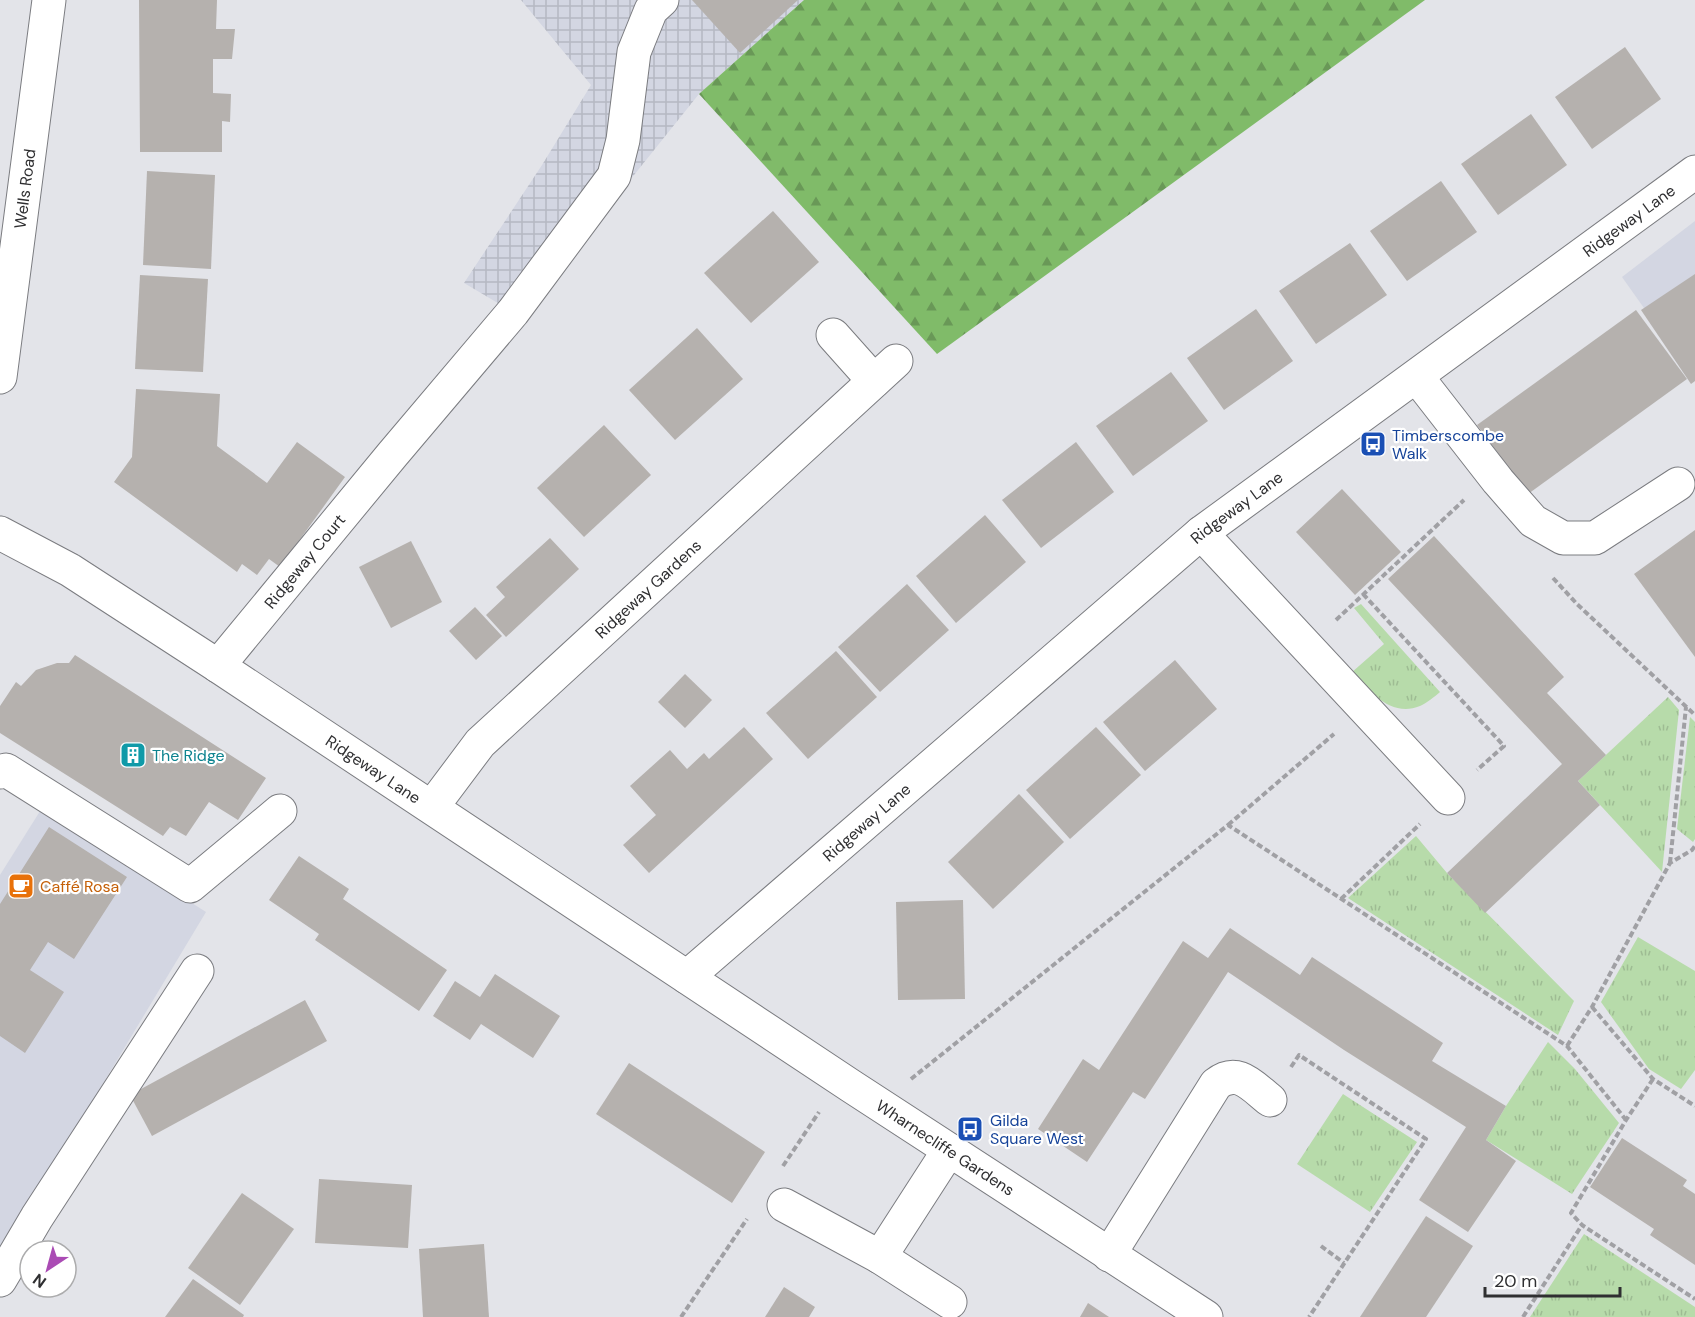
<svg xmlns="http://www.w3.org/2000/svg" width="1695" height="1317" viewBox="0 0 1695 1317" font-family="'DM Sans',sans-serif">
<style>
.built{fill:#d3d6e2}
.industrial{fill:url(#industrial-grid)}
.grass{fill:url(#grass-tufts)}
.forest{fill:url(#forest-firs)}
.building{fill:#b5b1ae}
.lines{fill:none;stroke-linecap:round;stroke-linejoin:round}
.minor-casing{stroke:#7b7c80;stroke-width:35}
.highway-casing{stroke:#7b7c80;stroke-width:35}
.path{stroke:#a0a0a4;stroke-width:4;stroke-dasharray:6 3;stroke-linecap:butt}
.minor{stroke:#fff;stroke-width:33}
.highway{stroke:#fff;stroke-width:33}
.labels{text-anchor:middle;dominant-baseline:central;stroke-width:4.5;stroke-linejoin:round;paint-order:stroke}
.street-label{font-size:16px;fill:#2f2f31;stroke:#fff}
.transit-label{font-size:16px;fill:#164399;stroke:#fff;text-anchor:start}
.culture-label{font-size:16px;fill:#0d838f;stroke:#fff;text-anchor:start}
.food-label{font-size:16px;fill:#c56008;stroke:#fff;text-anchor:start}
</style>
<defs>
<pattern id="industrial-grid" width="8" height="8" patternUnits="userSpaceOnUse" patternTransform="scale(1.5)"><rect width="8" height="8" fill="#d3d6e2"/><path d="M0 4h8M4 0v8" fill="none" stroke="#b5b8c2"/></pattern>
<pattern id="grass-tufts" width="24" height="20" patternUnits="userSpaceOnUse" patternTransform="scale(1.5)"><rect width="24" height="20" fill="#b7dbaa"/><path d="M3 7l-1-3M5 7V3M7 7l1-3M15 17l-1-3M17 17v-4M19 17l1-3" fill="none" stroke="#9ebc93"/></pattern>
<pattern id="forest-firs" width="22" height="20" patternUnits="userSpaceOnUse" patternTransform="scale(1.5)"><rect width="22" height="20" fill="#80bb69"/><path d="M5 1l3.5 6h-7zM16 11l3.5 6h-7z" fill="#699857"/></pattern>
</defs>
<rect width="100%" height="100%" fill="#e3e4e9"/>
<g class="built">
<polygon points="1695,221 1695,380 1622,277"/>
<polygon points="42,808 206,912 0,1255 0,875"/>
</g>
<polygon class="industrial" points="521,0 804,0 699,94 614,200 513,312 464,283 542,165 591,85"/>
<g class="grass">
<path d="M1361,604L1440,692C1434,697 1427,703 1420,706C1391,718 1370,691 1351,673L1384,644L1354,608Z"/>
<polygon points="1668,697 1679,710 1662,872 1578,781"/>
<polygon points="1690,717 1695,722 1695,839 1693,842 1677,829"/>
<polygon points="1416,836 1447,873 1574,1001 1558,1035 1348,898"/>
<polygon points="1638,937 1695,971 1695,1070 1681,1089 1649,1069 1601,1002"/>
<polygon points="1548,1042 1575,1069 1619,1123 1572,1194 1486,1140 1506,1106"/>
<polygon points="1343,1094 1417,1142 1370,1212 1297,1164"/>
<polygon points="1584,1234 1695,1307 1695,1317 1530,1317"/>
</g>
<polygon class="forest" points="804,0 1425,0 937,354 699,94"/>
<g class="building">
<polygon points="139,0 217,0 216,29 235,29 232,59 213,59 213,93 231,94 230,122 222,121 222,152 140,152"/>
<polygon points="692,0 798,0 740,53"/>
<polygon points="1625,47 1661,99 1592,149 1555,97"/>
<polygon points="1531,114 1567,165 1498,215 1461,164"/>
<polygon points="147,171 215,175 211,269 143,265"/>
<polygon points="1441,181 1477,232 1407,281 1370,231"/>
<polygon points="773,211 819,262 751,323 704,273"/>
<polygon points="1350,243 1387,295 1316,344 1279,291"/>
<polygon points="1695,274 1695,381 1691,384 1641,310"/>
<polygon points="140,275 208,279 203,372 135,369"/>
<polygon points="1256,309 1293,361 1224,410 1187,358"/>
<polygon points="1636,310 1687,379 1528,494 1477,425"/>
<polygon points="697,328 743,379 675,440 629,390"/>
<polygon points="1171,372 1208,421 1133,476 1096,426"/>
<polygon points="136,389 220,394 217,446 267,483 297,442 345,477 280,567 269,559 257,575 242,564 237,572 114,482 132,457"/>
<polygon points="604,425 651,475 584,537 537,488"/>
<polygon points="1076,442 1114,492 1041,548 1002,500"/>
<polygon points="1342,489 1401,552 1355,595 1296,532"/>
<polygon points="985,515 1026,562 956,623 916,576"/>
<polygon points="1695,530 1695,657 1634,574"/>
<polygon points="1434,536 1564,677 1547,693 1606,755 1578,781 1600,805 1485,913 1447,873 1562,764 1388,579"/>
<polygon points="550,538 579,569 506,637 486,615 505,597 496,587"/>
<polygon points="411,541 442,602 391,628 359,567"/>
<polygon points="907,584 949,630 880,692 838,647"/>
<polygon points="475,607 502,636 476,660 449,631"/>
<polygon points="836,651 877,697 808,759 766,713"/>
<polygon points="75,655 266,778 238,820 209,802 186,836 170,827 163,836 0,733 0,706 16,682 21,686 36,670 57,663 69,663"/>
<polygon points="1175,660 1217,709 1145,771 1103,722"/>
<polygon points="685,674 712,700 685,728 658,702"/>
<polygon points="744,727 773,759 649,873 623,845 656,815 630,786 670,750 687,769 704,753 709,759"/>
<polygon points="1096,727 1141,775 1070,839 1026,790"/>
<polygon points="1019,794 1064,842 993,909 948,862"/>
<polygon points="49,827 127,877 74,959 48,942 30,970 64,992 25,1053 0,1036 0,904"/>
<polygon points="299,856 349,889 343,899 447,970 419,1011 315,940 319,934 269,900"/>
<polygon points="963,900 965,999 898,1000 896,902"/>
<polygon points="1230,928 1300,975 1312,957 1443,1043 1432,1061 1506,1106 1486,1140 1516,1161 1468,1232 1419,1200 1466,1127 1344,1050 1228,972 1145,1099 1133,1092 1087,1162 1038,1129 1083,1059 1099,1070 1183,941 1208,958"/>
<polygon points="495,974 560,1016 533,1058 481,1024 470,1040 433,1016 455,981 480,997"/>
<polygon points="305,1000 327,1041 152,1136 130,1095"/>
<polygon points="629,1063 765,1152 732,1203 596,1114"/>
<polygon points="1622,1138 1687,1180 1683,1186 1695,1194 1695,1265 1650,1235 1654,1229 1590,1187"/>
<polygon points="319,1179 412,1185 408,1248 315,1243"/>
<polygon points="242,1193 294,1229 240,1305 188,1268"/>
<polygon points="1426,1216 1473,1246 1426,1317 1360,1317"/>
<polygon points="484,1244 489,1317 423,1317 419,1249"/>
<polygon points="193,1279 244,1315 243,1317 165,1317"/>
<polygon points="784,1287 815,1307 809,1317 765,1317"/>
<polygon points="1088,1303 1109,1317 1080,1317"/>
</g>
<g class="lines">
<g class="minor-casing">
<g id="minor">
<polyline points="833,335 874,381"/>
<polyline points="1417,377 1498,481 1533,521 1563,538 1595,538 1678,484"/>
<path id="s1" d="M0,533L70,570L218,666L851,1086L1206,1317"/>
<polyline points="1201,533 1448,798"/>
<path id="s2" d="M218,666L392,455L513,312L614,176L623,140L634,52L651,10L662,0"/>
<polyline points="0,772 6,770 190,886 280,811"/>
<path id="s3" d="M432,807L480,743L896,361"/>
<path id="s4" d="M687,977L1201,533L1695,172"/>
<polyline points="784,1205 880,1257 949,1150"/>
<path d="M1109,1255L1216,1084C1238,1067 1252,1086 1270,1100"/>
<polyline points="880,1257 950,1302"/>
<polyline points="0,1280 37,1217 197,971"/>
</g>
</g>
<g class="highway-casing">
<g id="highway">
<path id="s5" d="M0,377L49,0"/>
</g>
</g>
<g class="path">
<polyline points="1553,578 1577,604 1695,715"/>
<polyline points="1363,594 1504,746 1477,770"/>
<polyline points="1336,620 1464,500"/>
<polyline points="1228,825 1334,734"/>
<polyline points="1670,863 1686,707"/>
<polyline points="1341,899 1420,824"/>
<polyline points="1592,1007 1653,1079 1695,1106"/>
<polyline points="1567,1046 1592,1007 1670,863 1692,850 1695,846"/>
<polyline points="1291,1067 1299,1055 1426,1139 1309,1317"/>
<polyline points="911,1079 1228,825 1567,1046 1626,1120"/>
<polyline points="1653,1079 1626,1120 1571,1213 1582,1225 1695,1299"/>
<polyline points="783,1166 819,1112"/>
<polyline points="1321,1246 1344,1263"/>
<polyline points="681,1317 747,1219"/>
<polyline points="1523,1317 1582,1225"/>
</g>
<use href="#minor" class="minor"/>
<use href="#highway" class="highway"/>
</g>
<defs>
<g id="bus-square" transform="scale(1.35)"><rect x="-9" y="-9" width="18" height="18" rx="4" fill="#1a4fb4" stroke="#fff"/><path d="M-5-6H5V4H4V6H2V4H-2V6H-4V4H-5ZM-3.5-4V0h7V-4ZM-3.5 1.2v1.5H-2V1.2ZM2 1.2v1.5H3.5V1.2Z" fill="#fff"/></g>
<g id="building-square" transform="scale(1.35)"><rect x="-9" y="-9" width="18" height="18" rx="4" fill="#0f9aa8" stroke="#fff"/><path d="M-4-6H4V6H1V3H-1V6H-4ZM-2.5-4.3h1.7v1.8h-1.7ZM.8-4.3h1.7v1.8H.8ZM-2.5-1h1.7V.8h-1.7ZM.8-1h1.7V.8H.8Z" fill="#fff"/></g>
<g id="cafe-square" transform="scale(1.35)"><rect x="-9" y="-9" width="18" height="18" rx="4" fill="#e8710a" stroke="#fff"/><path d="M-5.5-4.5H6V0H3Q3 3.5 0 3.5H-2.5Q-5.5 3.5-5.5 0ZM3-3.2v2h1.7v-2ZM-6 4.5H4V6H-6Z" fill="#fff"/></g>
</defs>
<g fill-rule="evenodd">
<use href="#bus-square" x="1373" y="444"/>
<use href="#building-square" x="133" y="755"/>
<use href="#cafe-square" x="21" y="886"/>
<use href="#bus-square" x="970" y="1129"/>
</g>
<g class="labels">
<g class="street-label">
<text stroke="none"><textPath href="#s5" startOffset="190">Wells Road</textPath></text>
<text stroke="none"><textPath href="#s4" startOffset="1209">Ridgeway Lane</textPath></text>
<text stroke="none"><textPath href="#s4" startOffset="723">Ridgeway Lane</textPath></text>
<text stroke="none"><textPath href="#s2" startOffset="136">Ridgeway Court</textPath></text>
<text stroke="none"><textPath href="#s3" startOffset="308">Ridgeway Gardens</textPath></text>
<text stroke="none"><textPath href="#s1" startOffset="442">Ridgeway Lane</textPath></text>
<text stroke="none"><textPath href="#s4" startOffset="237">Ridgeway Lane</textPath></text>
<text stroke="none"><textPath href="#s1" startOffset="1128">Wharnecliffe Gardens</textPath></text>
</g>
<g class="transit-label">
<text x="1392" y="435">Timberscombe<tspan x="1392" dy="18">Walk</tspan></text>
<text x="990" y="1120">Gilda<tspan x="990" dy="18">Square West</tspan></text>
</g>
<g class="culture-label">
<text x="152" y="755">The Ridge</text>
</g>
<g class="food-label">
<text x="40" y="886">Caffé Rosa</text>
</g>
</g>
<g transform="translate(48 1269) rotate(216)"><circle r="28" fill="#ffffff" stroke="#acacad" stroke-width="1.5"/>
<path d="M0-4.5L10 22L0 15L-10 22Z" fill="#aa4bb4"/>
<text y="-9" font-size="16" font-weight="bold" text-anchor="middle" fill="#2f2f31">N</text>
</g>
<path d="M1485 1287v9h135v-9" fill="none" stroke="#2f2f31" stroke-width="3"/>
<text x="1494" y="1287" font-size="18" fill="#2f2f31" stroke="#ffffff" stroke-width="4.5" paint-order="stroke">20 m</text>
</svg>
